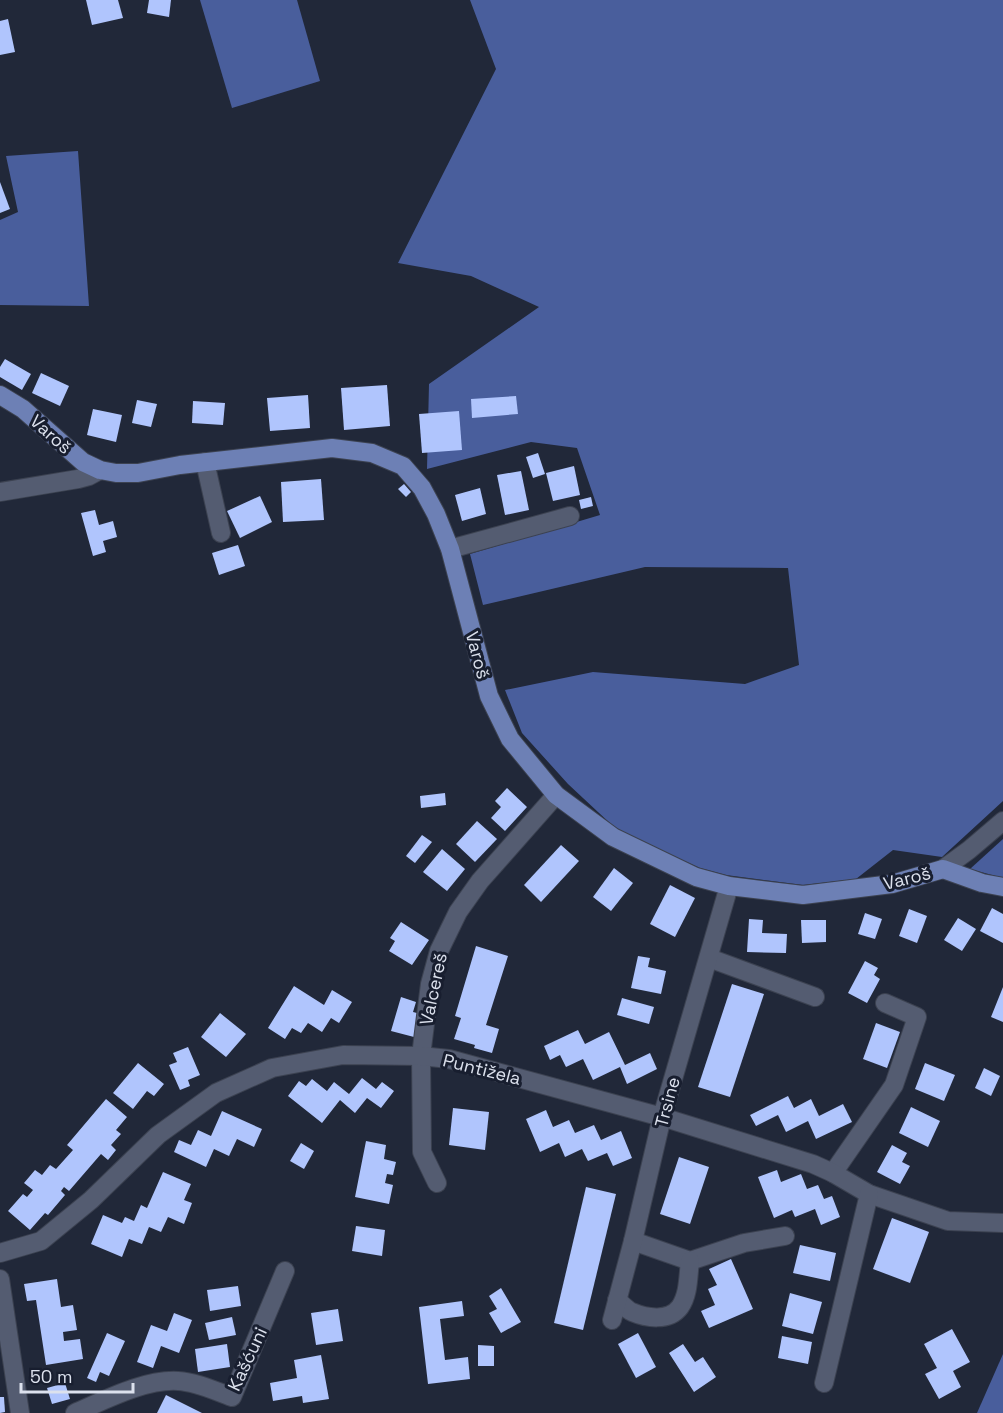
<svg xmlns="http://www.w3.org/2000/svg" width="1003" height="1413" viewBox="0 0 1003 1413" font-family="'Space Grotesk',sans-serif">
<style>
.forest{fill:#495e9c}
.building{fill:#b0c5fd}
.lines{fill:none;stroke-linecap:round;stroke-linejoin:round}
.minor-casing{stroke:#3c4251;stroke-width:20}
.major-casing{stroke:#3c4251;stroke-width:20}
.minor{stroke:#545c71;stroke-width:18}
.major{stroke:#6d80b5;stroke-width:18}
.labels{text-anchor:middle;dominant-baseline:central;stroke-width:6;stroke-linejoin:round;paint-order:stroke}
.street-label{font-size:18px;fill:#dce1ed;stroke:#181e2f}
</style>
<rect width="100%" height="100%" fill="#212839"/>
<g class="forest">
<polygon points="200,0 297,0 320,81 232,108"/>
<polygon points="470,0 1003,0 1003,801 942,857 893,850 856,879 803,885 726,875 700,868 636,839 613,826 568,784 522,733 505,690 593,672 745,684 799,665 788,568 645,567 483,605 470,554 600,515 577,448 531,442 427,469 429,384 539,307 471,276 398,263 496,69"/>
<polygon points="78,151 89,306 0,305 0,220 18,212 6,156"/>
<polygon points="1003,839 1003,878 970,869"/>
<polygon points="1003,1354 1003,1413 977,1413"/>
</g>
<g class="building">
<polygon points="86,0 118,0 123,18 92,25"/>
<polygon points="149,0 171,0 169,17 147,13"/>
<polygon points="8,19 15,52 0,55 0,21"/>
<polygon points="0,182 10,209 0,213"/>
<polygon points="5,359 31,374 22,390 0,377 0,367"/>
<polygon points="41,373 69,386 60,406 32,393"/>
<polygon points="387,385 390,426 344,430 341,388"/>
<polygon points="308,395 310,428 270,431 267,398"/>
<polygon points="516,396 518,414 472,418 471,399"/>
<polygon points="137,400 157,404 151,427 132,423"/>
<polygon points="193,401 225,403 223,425 192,423"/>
<polygon points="93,409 122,415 116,442 87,435"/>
<polygon points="459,411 462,450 422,453 419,414"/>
<polygon points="538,453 545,474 533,478 526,457"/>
<polygon points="574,466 580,495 553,501 546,473"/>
<polygon points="521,471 529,510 505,515 497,475"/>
<polygon points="321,479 324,520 283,522 281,482"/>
<polygon points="404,484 411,492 406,497 398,489"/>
<polygon points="480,488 486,514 462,521 455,495"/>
<polygon points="260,496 272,522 240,538 227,511"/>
<polygon points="591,497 593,506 581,509 579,500"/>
<polygon points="95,510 99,525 113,521 117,537 103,541 106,552 93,556 81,513"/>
<polygon points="238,545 245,566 219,575 212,553"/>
<polygon points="507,788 527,807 505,831 491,818 501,807 495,801"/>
<polygon points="445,793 446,805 421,808 420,796"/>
<polygon points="477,821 497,839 475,862 456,844"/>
<polygon points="422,835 432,842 415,863 406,856"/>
<polygon points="561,845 579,861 541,902 524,885"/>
<polygon points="442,849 465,869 447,891 423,872"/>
<polygon points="614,868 633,883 611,911 593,897"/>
<polygon points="670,885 695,898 675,937 650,924"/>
<polygon points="992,908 1003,914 1003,943 980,931"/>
<polygon points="909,909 927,916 917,943 899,936"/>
<polygon points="865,913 882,919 875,939 858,934"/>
<polygon points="958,918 976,929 962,951 944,940"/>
<polygon points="749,919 763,920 762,933 787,934 786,953 747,952"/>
<polygon points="801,920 826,920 826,942 802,943"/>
<polygon points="401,922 429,940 412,965 389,951 395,941 390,938"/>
<polygon points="476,946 508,956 486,1025 499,1029 492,1053 474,1048 475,1045 454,1039 461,1018 455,1016"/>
<polygon points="638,956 650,958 648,967 666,971 661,994 631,988"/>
<polygon points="865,961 878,968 874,975 880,979 867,1003 848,993"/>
<polygon points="732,984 764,994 730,1097 698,1087"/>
<polygon points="294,986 324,1005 332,990 352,1002 339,1023 331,1018 322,1032 308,1023 301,1033 292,1028 285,1039 268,1028"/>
<polygon points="1003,987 1003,1022 991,1017"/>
<polygon points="401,997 416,1002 413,1012 421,1014 414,1037 391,1031"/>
<polygon points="622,998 654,1007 649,1024 617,1015"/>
<polygon points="220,1013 246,1034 226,1057 201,1037"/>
<polygon points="876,1023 900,1032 887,1068 863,1059"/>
<polygon points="578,1030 585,1044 609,1032 625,1065 650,1053 657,1069 627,1084 620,1067 593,1080 583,1059 566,1067 560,1055 550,1060 544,1046"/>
<polygon points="188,1047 200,1075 188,1080 190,1086 180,1090 169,1065 177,1062 173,1053"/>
<polygon points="138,1063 164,1084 154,1096 147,1091 133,1109 113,1093"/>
<polygon points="925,1063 955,1075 944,1101 915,1089"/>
<polygon points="984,1068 1000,1076 991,1096 975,1088"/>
<polygon points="362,1078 376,1089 382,1082 394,1091 381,1108 367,1098 355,1113 340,1100 322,1123 288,1096 299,1081 306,1086 312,1079 327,1091 334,1082 349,1094"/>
<polygon points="788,1096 794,1108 811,1099 819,1116 843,1104 852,1122 816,1139 808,1121 786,1132 778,1115 756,1126 750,1115"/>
<polygon points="106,1099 127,1117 116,1130 121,1134 111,1145 116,1150 108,1160 101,1154 69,1191 64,1187 61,1191 65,1195 48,1215 45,1213 30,1230 8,1211 23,1194 27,1197 33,1190 24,1183 35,1170 42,1175 50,1165 56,1169 73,1150 67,1145"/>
<polygon points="911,1107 940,1121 928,1147 899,1133"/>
<polygon points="453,1108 489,1112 485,1150 449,1145"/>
<polygon points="546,1110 553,1127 569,1120 575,1133 594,1125 601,1140 621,1131 632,1158 613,1166 607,1153 588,1161 582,1149 565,1157 559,1143 540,1152 526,1119"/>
<polygon points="222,1111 262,1129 254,1147 237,1139 229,1156 214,1149 206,1167 174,1152 179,1140 191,1145 198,1130 211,1136"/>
<polygon points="366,1141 386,1145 384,1159 396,1162 393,1175 387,1174 385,1183 393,1185 389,1204 355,1197"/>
<polygon points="301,1143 314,1151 304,1169 290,1161"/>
<polygon points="892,1145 907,1153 902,1162 910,1166 900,1184 877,1172"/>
<polygon points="679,1157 709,1167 690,1224 660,1214"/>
<polygon points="777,1170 781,1182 801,1174 807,1189 818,1185 824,1199 832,1196 840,1217 821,1225 815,1209 795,1217 792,1210 774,1218 758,1177"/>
<polygon points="163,1172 191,1184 184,1200 192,1203 184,1224 168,1217 161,1232 149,1227 142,1244 129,1239 122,1257 91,1244 103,1215 122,1223 125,1217 134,1221 141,1205 147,1208"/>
<polygon points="586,1187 616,1194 583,1330 554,1323"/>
<polygon points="892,1218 929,1232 910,1283 873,1269"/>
<polygon points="356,1226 385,1230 382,1256 352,1251"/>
<polygon points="800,1245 836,1253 830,1281 793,1273"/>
<polygon points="731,1259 753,1309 709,1328 701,1311 715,1305 708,1289 717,1285 709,1269"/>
<polygon points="57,1279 61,1307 73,1305 77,1330 63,1332 64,1341 80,1339 83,1359 46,1365 36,1300 27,1301 24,1284"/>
<polygon points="238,1286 241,1306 210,1311 207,1290"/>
<polygon points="501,1288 521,1322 501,1333 489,1313 497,1309 489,1296"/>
<polygon points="790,1293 822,1302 813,1334 782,1326"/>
<polygon points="462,1301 464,1316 440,1319 445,1360 468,1357 470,1379 428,1384 419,1307"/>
<polygon points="338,1309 343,1341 316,1345 311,1313"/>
<polygon points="174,1313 192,1320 179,1353 161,1346 153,1368 137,1362 151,1325 167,1331"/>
<polygon points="232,1317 236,1335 209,1340 205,1323"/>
<polygon points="952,1329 970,1362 953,1371 961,1387 939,1399 925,1374 937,1368 924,1344"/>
<polygon points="107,1333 125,1341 109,1376 100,1372 96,1382 87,1378"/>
<polygon points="638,1333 656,1367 636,1378 618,1344"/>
<polygon points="782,1336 812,1342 808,1364 778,1358"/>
<polygon points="227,1344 230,1367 198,1372 195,1349"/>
<polygon points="683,1344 695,1362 703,1357 716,1377 694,1392 669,1353"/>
<polygon points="478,1345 494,1346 494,1366 478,1366"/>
<polygon points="321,1355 329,1399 303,1403 302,1396 273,1401 270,1383 297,1378 294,1360"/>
<polygon points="65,1383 70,1399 52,1404 47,1388"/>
<polygon points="166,1395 202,1413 157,1413"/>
<polygon points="0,1397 4,1397 5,1412 0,1413"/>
</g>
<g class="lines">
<g class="minor-casing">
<g id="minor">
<polyline points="205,462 221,533"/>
<polyline points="0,492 78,479 89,476 100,470"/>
<polyline points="450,549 570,516"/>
<polyline points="943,869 969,850 1003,821"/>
<polyline points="709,958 815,997"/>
<polyline points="833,1173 894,1085 917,1017 885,1003"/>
<polyline points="437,1183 422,1152 421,1056 430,984 439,951 458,912 480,881 556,795"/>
<polyline points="633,1241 690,1261 744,1243 785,1236"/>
<polyline points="0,1253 41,1241 91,1200 158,1135 216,1093 272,1068 343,1055 421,1056 449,1059 662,1117 813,1164 833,1173 869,1194 948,1221 1003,1223"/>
<polyline points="0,1279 20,1413"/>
<path d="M617,1300C622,1304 627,1310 632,1312C646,1318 669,1322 680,1307C689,1294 688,1276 690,1261"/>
<polyline points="612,1320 633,1241 662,1117 729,886"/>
<polyline points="824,1383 869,1194"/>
<path d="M75,1413C105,1400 145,1379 178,1381C197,1382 215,1391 232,1397L285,1271"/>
</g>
</g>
<g class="major-casing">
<polyline id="major" points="0,395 23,409 83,462 100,470 116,473 138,473 180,465 332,448 372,453 403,466 422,488 436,514 450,549 489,696 510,739 556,795 613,837 696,877 729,886 803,895 892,884 943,869 982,883 1003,887"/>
</g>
<use href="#minor" class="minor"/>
<use href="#major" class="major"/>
</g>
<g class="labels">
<g class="street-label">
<text transform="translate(51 434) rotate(42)">Varoš</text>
<text transform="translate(478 655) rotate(75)">Varoš</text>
<text transform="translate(907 878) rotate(-14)">Varoš</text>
<text transform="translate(433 989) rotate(-78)">Valcereš</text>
<text transform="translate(482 1069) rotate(14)">Puntižela</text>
<text transform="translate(667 1102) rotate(-75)">Trsine</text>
<text transform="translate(247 1359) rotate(-65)">Kašćuni</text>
</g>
</g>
<path d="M21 1383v9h112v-9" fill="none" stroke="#dce1ed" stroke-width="3"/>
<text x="30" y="1383" font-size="18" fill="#dce1ed" stroke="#181e2f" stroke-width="4.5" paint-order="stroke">50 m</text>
</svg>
